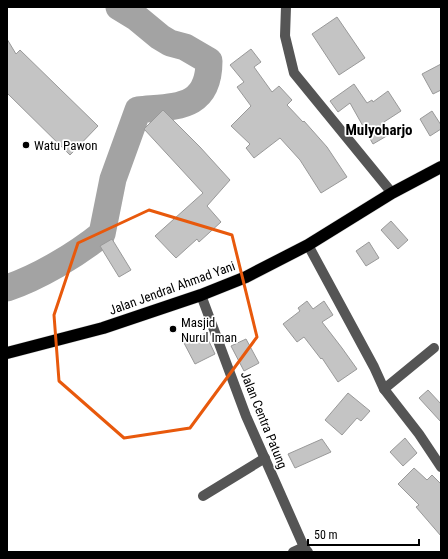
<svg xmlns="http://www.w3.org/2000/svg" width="448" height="559" viewBox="0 0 448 559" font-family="'Roboto Condensed',sans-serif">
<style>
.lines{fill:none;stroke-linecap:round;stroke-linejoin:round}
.river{stroke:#a3a3a3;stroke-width:27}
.building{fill:#c4c4c4;stroke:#999}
.highway-casing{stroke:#dbdbdb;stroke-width:13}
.minor{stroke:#555;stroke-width:10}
.highway{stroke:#000;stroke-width:12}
.marked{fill:none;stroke:#e8590c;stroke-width:3;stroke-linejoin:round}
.poi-dot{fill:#000;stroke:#fff;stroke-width:1.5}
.labels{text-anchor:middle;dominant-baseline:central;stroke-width:3.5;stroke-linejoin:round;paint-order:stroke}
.poi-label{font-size:13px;fill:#000;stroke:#fff;text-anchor:start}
.street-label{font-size:13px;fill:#000;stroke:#fff}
.quarter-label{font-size:15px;font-weight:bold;fill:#000;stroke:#fff}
</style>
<rect width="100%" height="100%" fill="#fff"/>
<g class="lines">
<path class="river" d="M7,288C39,277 76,255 102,234L113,179L138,110C175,106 209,110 209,61L185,47L170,43L160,37L137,18L119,7"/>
</g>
<g class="building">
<polygon points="337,17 365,58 339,75 312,34"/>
<polygon points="7,39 16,54 20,50 98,126 70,155 7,93"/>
<polygon points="251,49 261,62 254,67 272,92 279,86 292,100 287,105 303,122 304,121 327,147 347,177 321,193 300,160 280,138 254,158 246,148 250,144 231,126 251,106 237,87 244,82 230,65"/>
<polygon points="441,64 441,90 433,94 422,74"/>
<polygon points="354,84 367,103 372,100 373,102 388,91 401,111 384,122 390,134 373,144 350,103 338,112 330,101"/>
<polygon points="163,110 200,147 230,180 207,206 221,222 199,242 197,239 176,258 155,236 203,193 144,129"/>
<polygon points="432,111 441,125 441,129 430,136 420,119"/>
<polygon points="391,221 408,240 398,249 381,230"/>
<polygon points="112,239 131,270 119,277 100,246"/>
<polygon points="369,242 379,258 366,266 356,251"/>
<polygon points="307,301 313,309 324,301 333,315 322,322 342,348 357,369 338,382 322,358 321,359 304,337 297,342 283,324 300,311 298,308"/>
<polygon points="205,333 215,354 195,364 184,343"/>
<polygon points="246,339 259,363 244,371 231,346"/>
<polygon points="428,390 441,404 441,422 419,398"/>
<polygon points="348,393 370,411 361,421 357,418 342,435 325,420"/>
<polygon points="405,438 417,453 403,466 390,452"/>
<polygon points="322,439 331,452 295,468 288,454"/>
<polygon points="414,468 427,480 432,475 441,484 441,536 416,507 419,505 398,484"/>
</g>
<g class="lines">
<g class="highway-casing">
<polyline id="highway" points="7,353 103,328 201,295 246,277 308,245 392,193 441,167"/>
</g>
<g class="minor">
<polyline points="286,7 285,36 294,73 392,193"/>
<polyline points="308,245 374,367 384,389 419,434 441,467"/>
<polyline points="201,295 246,416 304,547 308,552"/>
<polyline points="384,389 434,348"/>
<polyline points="203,496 265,458"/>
<polyline points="293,552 304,547"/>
</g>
<use href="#highway" class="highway"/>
</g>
<path class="marked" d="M149,210L232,235L257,337L190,428L124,438L59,381L54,315L78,243Z"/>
<g class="poi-dot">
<circle cx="26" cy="145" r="4"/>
<circle cx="173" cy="329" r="4"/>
</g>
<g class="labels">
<g class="poi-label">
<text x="34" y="145">Watu Pawon</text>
<text x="181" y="322">Masjid<tspan x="181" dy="15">Nurul Iman</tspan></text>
</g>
<g class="street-label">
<text transform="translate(172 288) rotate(-20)">Jalan Jendral Ahmad Yani</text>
<text transform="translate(264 420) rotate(68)">Jalan Centra Patung</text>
</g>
<g class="quarter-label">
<text x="379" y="130">Mulyoharjo</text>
</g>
</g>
<rect width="448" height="559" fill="none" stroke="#000000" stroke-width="16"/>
<path d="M308 539v6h111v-6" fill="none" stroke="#000000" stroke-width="2"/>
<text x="314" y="539" font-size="12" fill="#000000" stroke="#ffffff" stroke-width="3" paint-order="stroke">50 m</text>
</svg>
